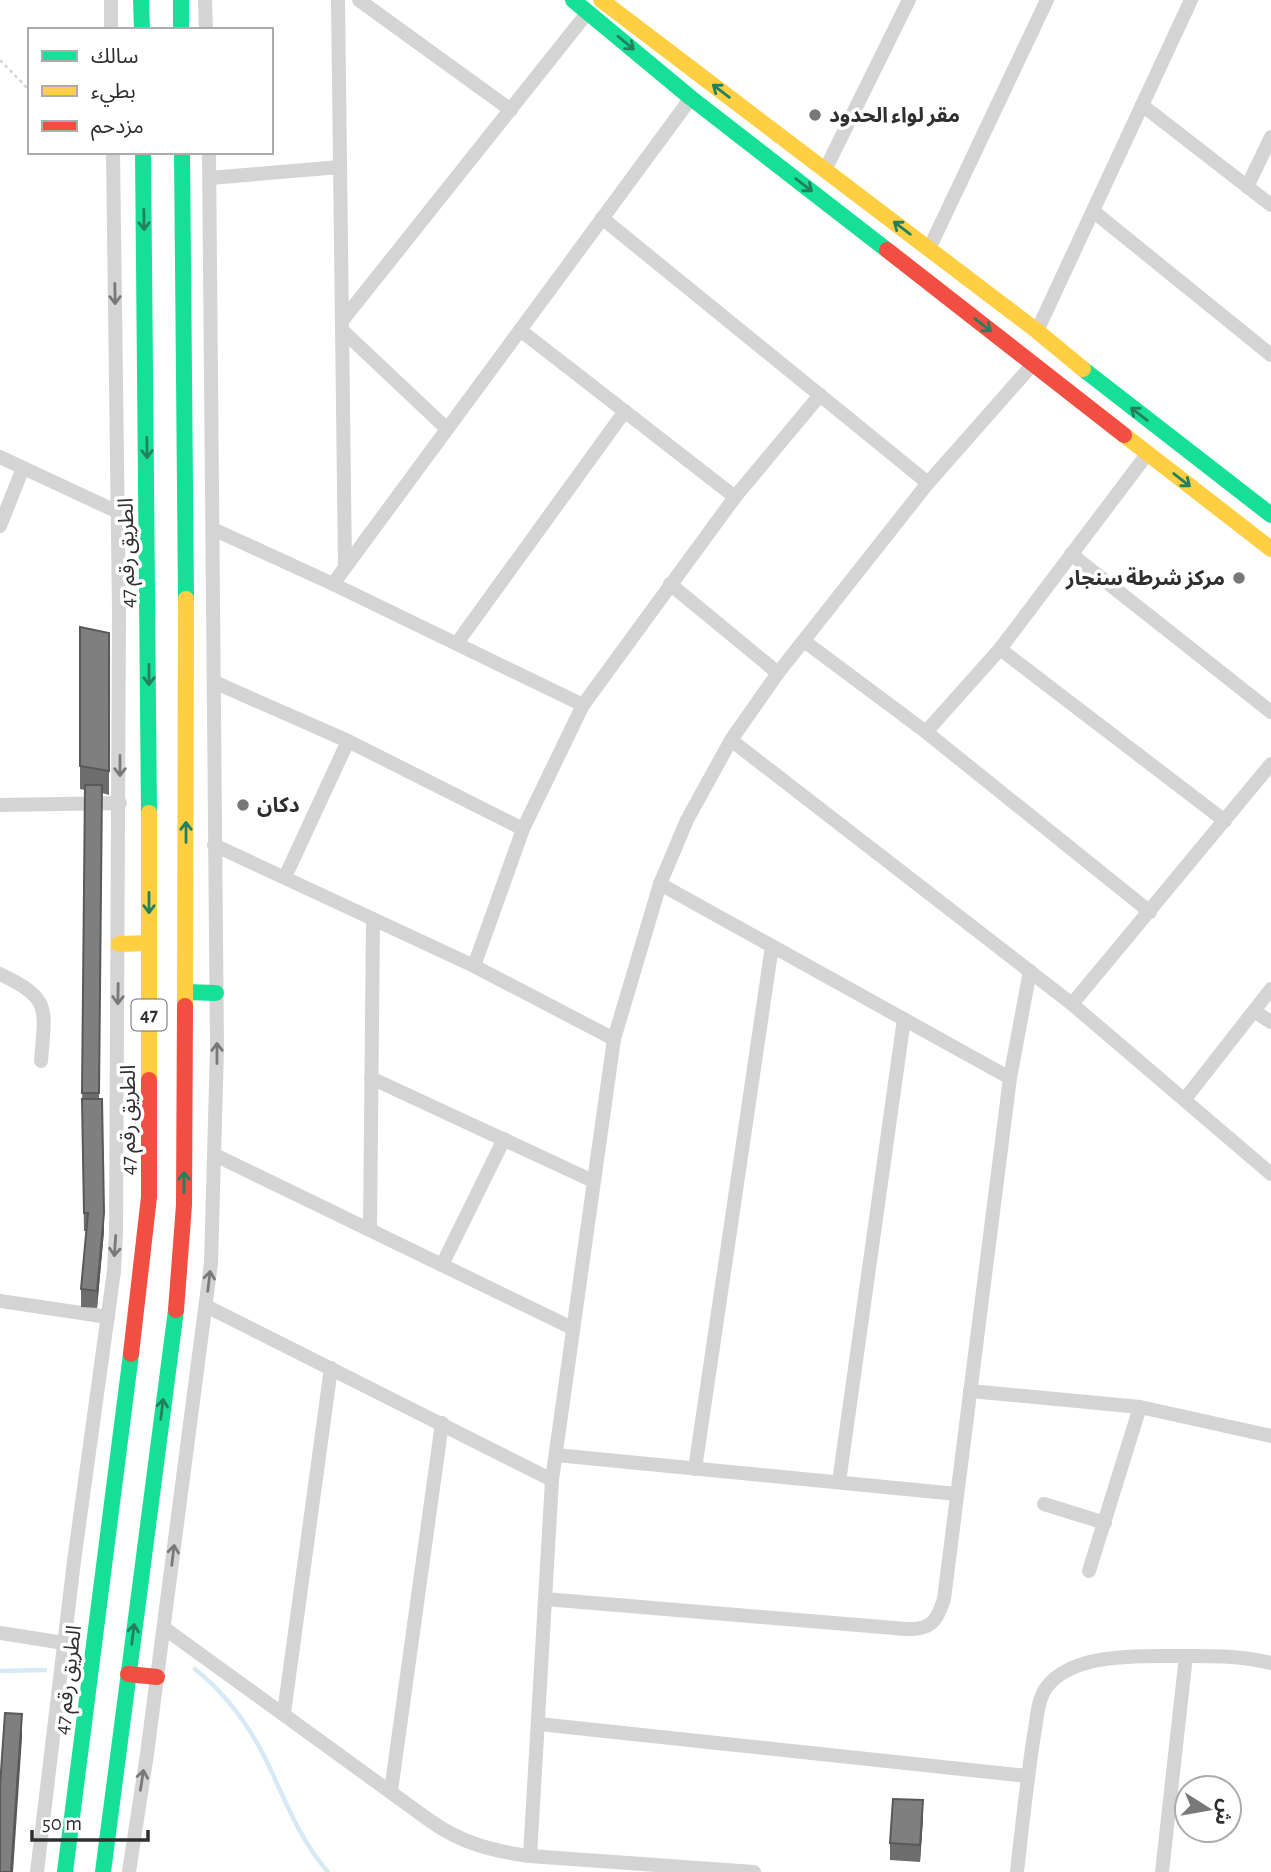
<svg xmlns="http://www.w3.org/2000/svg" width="1271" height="1872" viewBox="0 0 1271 1872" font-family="'Alegreya Sans','Noto Sans Arabic',sans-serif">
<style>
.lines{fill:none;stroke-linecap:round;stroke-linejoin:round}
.stream{stroke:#d7e9f4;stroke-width:4.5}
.path{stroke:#d4d4d4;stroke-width:2.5;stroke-dasharray:3.5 3.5;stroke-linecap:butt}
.street{stroke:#d4d4d4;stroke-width:14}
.fast{stroke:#16e098;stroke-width:16}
.slow{stroke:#ffcf43;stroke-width:16}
.jam{stroke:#f24e42;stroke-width:16}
.wall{fill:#6d6d6d}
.shaded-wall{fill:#595959}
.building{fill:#7f7f7f;stroke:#595959;stroke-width:2}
.oneway{stroke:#247f5e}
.oneway2{stroke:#797979}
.poi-dot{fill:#787878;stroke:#fff;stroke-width:2.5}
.labels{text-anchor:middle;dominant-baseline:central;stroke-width:7;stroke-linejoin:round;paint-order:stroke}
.shield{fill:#fff;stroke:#6d6d6d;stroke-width:2}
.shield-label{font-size:19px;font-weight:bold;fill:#2f2f2f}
.poi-label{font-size:21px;font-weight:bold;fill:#2f2f2f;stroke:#fff;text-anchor:start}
.street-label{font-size:21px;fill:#2f2f2f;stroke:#fff}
</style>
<rect width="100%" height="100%" fill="#fff"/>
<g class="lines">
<g class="stream">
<path d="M195,1669C225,1693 248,1724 265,1758C285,1798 298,1838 328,1872"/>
<polyline points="0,1671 45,1670"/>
</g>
<polyline class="path" points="0,60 30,91"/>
<g class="street">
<polyline points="111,0 111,30"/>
<polyline points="205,0 206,30"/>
<polyline points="338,0 345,568"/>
<polyline points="359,0 511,110"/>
<polyline points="1142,105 1271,205"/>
<polyline points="825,170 909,0"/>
<polyline points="210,178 340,167"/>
<polyline points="1247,187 1271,137"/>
<polyline points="1093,211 1271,355"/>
<polyline points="602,218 928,483"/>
<polyline points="929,249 1047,0"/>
<polyline points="342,321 588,12"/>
<polyline points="342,330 447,429"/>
<polyline points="520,330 735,497"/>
<polyline points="1037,331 1191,0"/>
<polyline points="1148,453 1000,649 1225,821"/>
<polyline points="0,457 118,512"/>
<polyline points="0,526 23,468"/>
<polyline points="213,529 333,584 583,705"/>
<polyline points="1071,554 1271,712"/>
<polyline points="333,584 691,98"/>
<polyline points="670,584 778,673"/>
<polyline points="804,641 926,732 1150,912"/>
<polyline points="457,643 625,411"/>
<polyline points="214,682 348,741 523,829"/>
<polyline points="926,732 1000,649"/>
<polyline points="731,740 1072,1004 1271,1174"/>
<polyline points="0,805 120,803"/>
<polyline points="214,845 474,966 614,1039"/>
<polyline points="285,877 348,741"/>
<polyline points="660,884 1010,1078"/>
<polyline points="474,966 523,829 583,705 735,497 820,395"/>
<path d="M0,974C52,999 45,1008 41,1061"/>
<polyline points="1072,1004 1271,764"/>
<polyline points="1254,1011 1271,1022"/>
<polyline points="371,1078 593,1181"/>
<polyline points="1185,1099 1271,989"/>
<polyline points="215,1155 572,1328"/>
<polyline points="370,1230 373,919"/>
<polyline points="442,1265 504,1139"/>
<polyline points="0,1301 108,1317"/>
<polyline points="206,1306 552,1480"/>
<polyline points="970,1391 1140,1407 1271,1436"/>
<polyline points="556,1455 957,1494"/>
<polyline points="695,1469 772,946"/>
<polyline points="839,1482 904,1019"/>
<polyline points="1044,1504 1105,1523"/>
<polyline points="1089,1571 1140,1407"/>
<path d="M545,1599L906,1629C930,1630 937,1622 944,1599L1010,1078L1030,971"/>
<path d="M164,1628L429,1820C461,1843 492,1851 530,1856L754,1872"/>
<polyline points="0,1633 64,1643"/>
<polyline points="284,1713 331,1368"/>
<polyline points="539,1724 1027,1776"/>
<polyline points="391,1791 442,1423"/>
<polyline points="530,1856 552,1480 614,1039 660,884 687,820 731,740 778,673 928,483 1033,364"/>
<polyline points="37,1872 74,1561 114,1271 116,1232 119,612 113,152"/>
<polyline points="129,1872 147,1754 211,1263 217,1049 209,152"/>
<path d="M1017,1872C1022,1826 1027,1780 1034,1735C1037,1720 1037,1701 1046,1688C1071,1653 1138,1656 1176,1656C1209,1656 1239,1655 1271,1663"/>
<polyline points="1162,1872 1186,1656"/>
</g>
<g class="fast">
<polyline points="141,0 142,30"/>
<polyline points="181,0 181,30"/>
<polyline points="573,0 691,98 887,250"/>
<polyline points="143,152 149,813"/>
<polyline points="182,152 186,599"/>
<polyline points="1083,369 1271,515"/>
<polyline points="185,992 216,993"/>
<polyline points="65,1872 131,1354"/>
<polyline points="103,1872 176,1310"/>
</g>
<g class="slow">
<polyline points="601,0 1037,331 1083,369"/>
<polyline points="1124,435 1271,549"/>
<polyline points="149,813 149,1080"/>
<polyline points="119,944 149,943"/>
<polyline points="185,1006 186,599"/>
</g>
<g class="jam">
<polyline points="887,250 1124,435"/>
<polyline points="176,1310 184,1205 185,1006"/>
<polyline points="131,1354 149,1197 149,1080"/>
<polyline points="128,1674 157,1677"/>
</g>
</g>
<g class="wall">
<polygon points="80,627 109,771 109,795 102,793 99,1099 104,1231 97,1308 81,1307 81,1289 86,1231 84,1231 82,1116 85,790 80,789"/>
<polygon points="923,1818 920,1862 890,1860 890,1843"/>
</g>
<g class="shaded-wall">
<polygon points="104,1213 104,1231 97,1308 97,1291"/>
<polygon points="22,1714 22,1738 13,1872 11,1872"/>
<polygon points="923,1800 923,1818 920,1862 920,1845"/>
</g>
<g class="building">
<polygon points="80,627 109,633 109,771 80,766"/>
<polygon points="85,785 102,785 99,1093 82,1093"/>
<polygon points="82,1099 102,1099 104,1213 97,1291 81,1289 88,1213 84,1213"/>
<polygon points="5,1713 22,1714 11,1872 0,1872 0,1786"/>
<polygon points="893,1799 923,1800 920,1845 890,1843"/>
</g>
<defs><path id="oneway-shaft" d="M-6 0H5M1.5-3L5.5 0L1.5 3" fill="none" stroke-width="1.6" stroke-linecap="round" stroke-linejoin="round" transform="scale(1.75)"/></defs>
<g class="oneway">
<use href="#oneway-shaft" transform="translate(626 43) rotate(40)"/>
<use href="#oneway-shaft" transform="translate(721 91) rotate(-143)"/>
<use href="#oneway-shaft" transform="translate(804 185) rotate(38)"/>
<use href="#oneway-shaft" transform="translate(144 220) rotate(89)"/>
<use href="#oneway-shaft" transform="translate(902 228) rotate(-143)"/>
<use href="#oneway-shaft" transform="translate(983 325) rotate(38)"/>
<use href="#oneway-shaft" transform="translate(1139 414) rotate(-142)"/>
<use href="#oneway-shaft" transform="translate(147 448) rotate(89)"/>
<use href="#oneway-shaft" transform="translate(1182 480) rotate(38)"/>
<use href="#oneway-shaft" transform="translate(149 675) rotate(90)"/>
<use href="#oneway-shaft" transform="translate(186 832) rotate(-90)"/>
<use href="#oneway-shaft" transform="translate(149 903) rotate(90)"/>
<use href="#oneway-shaft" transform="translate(184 1182) rotate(-90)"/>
<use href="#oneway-shaft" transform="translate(162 1409) rotate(-83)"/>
<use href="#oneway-shaft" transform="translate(133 1634) rotate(-83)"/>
</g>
<g class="oneway2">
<use href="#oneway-shaft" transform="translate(115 294) rotate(89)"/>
<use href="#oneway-shaft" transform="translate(120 766) rotate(90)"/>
<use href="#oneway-shaft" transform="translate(118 994) rotate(91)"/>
<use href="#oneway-shaft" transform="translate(217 1053) rotate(-90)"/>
<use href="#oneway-shaft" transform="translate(115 1246) rotate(94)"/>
<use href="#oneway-shaft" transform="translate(209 1281) rotate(-83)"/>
<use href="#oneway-shaft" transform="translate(173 1555) rotate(-83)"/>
<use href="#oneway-shaft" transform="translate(142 1780) rotate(-81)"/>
</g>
<g class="poi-dot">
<circle cx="815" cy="115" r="7"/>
<circle cx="1239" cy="578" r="7"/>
<circle cx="243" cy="805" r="7"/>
</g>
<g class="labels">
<rect class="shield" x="131.5" y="999.5" width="35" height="31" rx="5"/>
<g class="shield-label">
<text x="149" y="1015">47</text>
</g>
<g class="poi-label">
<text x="829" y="115">مقر لواء الحدود</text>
<text x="1225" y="578" text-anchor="end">مركز شرطة سنجار</text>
<text x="257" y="805">دكان</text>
</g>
<g class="street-label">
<text transform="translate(127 553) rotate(-91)">الطريق رقم 47</text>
<text transform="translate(128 1120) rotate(-90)">الطريق رقم 47</text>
<text transform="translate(68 1680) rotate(-83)">الطريق رقم 47</text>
</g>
</g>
<rect x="28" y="28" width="245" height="126" fill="#ffffff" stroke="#acacac" stroke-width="2"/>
<rect x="42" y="51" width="35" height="10" fill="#16e098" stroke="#acacac" stroke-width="2"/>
<text x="91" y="63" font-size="21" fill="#2f2f2f">سالك</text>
<rect x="42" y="86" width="35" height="10" fill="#ffcf43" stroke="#acacac" stroke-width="2"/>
<text x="91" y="98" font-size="21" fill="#2f2f2f">بطيء</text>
<rect x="42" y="121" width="35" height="10" fill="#f24e42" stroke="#acacac" stroke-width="2"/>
<text x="91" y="133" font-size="21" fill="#2f2f2f">مزدحم</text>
<g transform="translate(1208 1809) rotate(101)"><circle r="33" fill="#ffffff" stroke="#acacac" stroke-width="2"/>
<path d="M0-5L12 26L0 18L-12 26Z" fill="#787878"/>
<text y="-10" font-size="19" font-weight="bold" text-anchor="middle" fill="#2f2f2f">ش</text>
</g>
<path d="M32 1830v10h116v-10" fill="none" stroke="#2f2f2f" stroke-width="3.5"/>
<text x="42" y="1830" font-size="21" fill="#2f2f2f" stroke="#ffffff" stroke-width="5" paint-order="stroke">50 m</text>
</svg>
